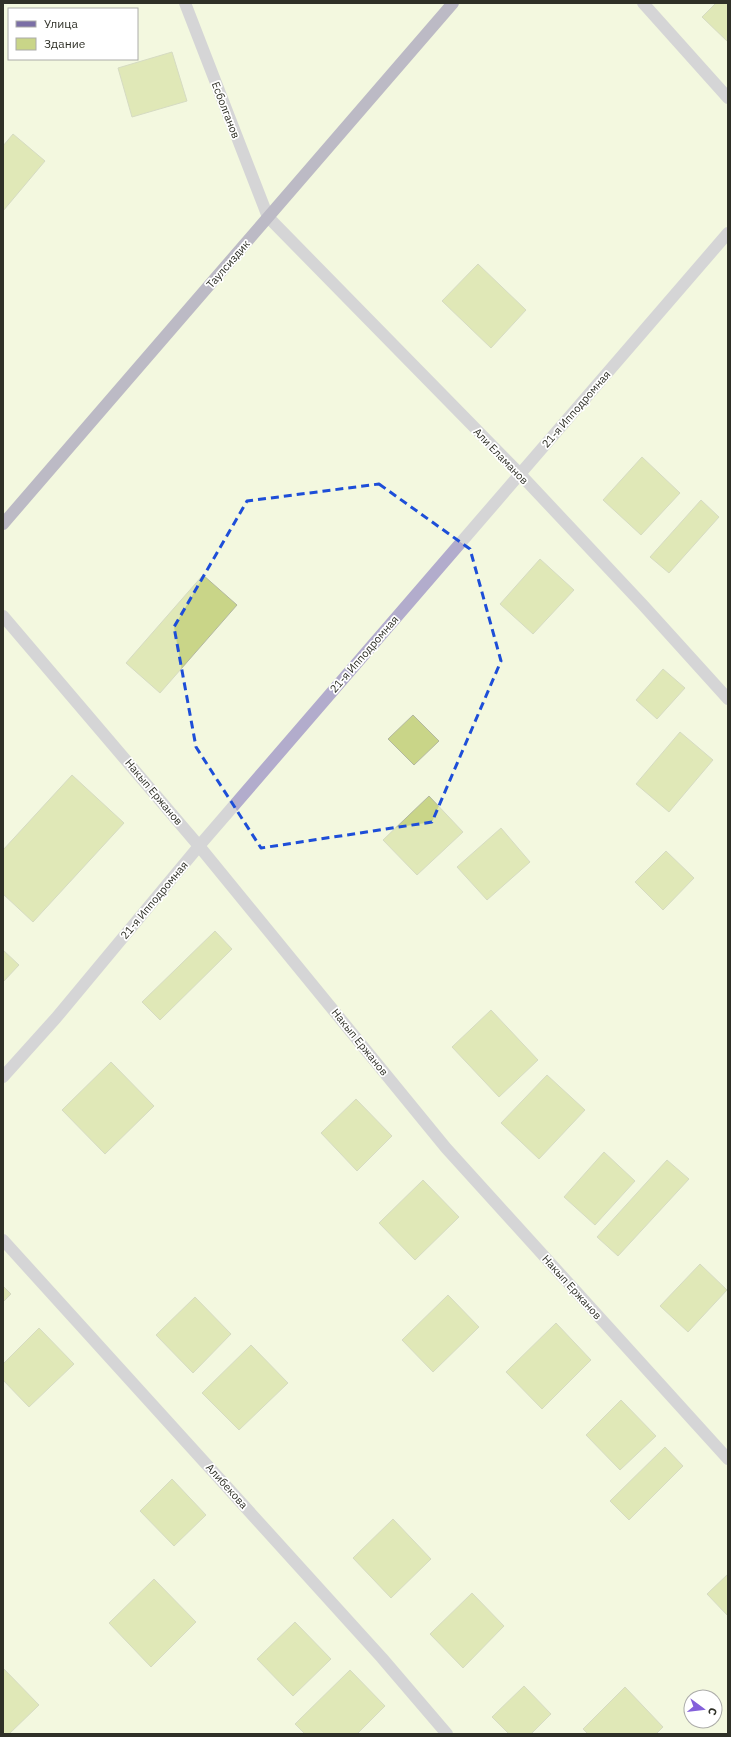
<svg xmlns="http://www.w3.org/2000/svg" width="731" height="1737" viewBox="0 0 731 1737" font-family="'IBM Plex Sans',sans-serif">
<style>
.building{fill:#c9d588;stroke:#b3b8a0}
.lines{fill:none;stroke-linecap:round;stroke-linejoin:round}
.street{stroke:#b2accc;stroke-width:12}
.primary{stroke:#7b6fa6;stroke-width:12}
.marked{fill:none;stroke:#1d4ed8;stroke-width:3;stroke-dasharray:8 5;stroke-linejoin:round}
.labels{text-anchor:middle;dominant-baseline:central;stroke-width:3.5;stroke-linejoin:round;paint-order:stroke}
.street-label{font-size:11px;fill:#2f3027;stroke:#fff}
</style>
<rect width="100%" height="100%" fill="#f3f8df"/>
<g class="building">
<polygon points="716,3 728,3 728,42 702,17"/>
<polygon points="172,52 187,101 132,117 118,68"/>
<polygon points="13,134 45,161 3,211 3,146"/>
<polygon points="478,264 526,310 491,348 442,301"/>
<polygon points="642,457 680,493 641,535 603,500"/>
<polygon points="701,500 719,517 669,573 650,557"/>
<polygon points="540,559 574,590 533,634 500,604"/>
<polygon points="203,575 237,605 160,693 126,663"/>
<polygon points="663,669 685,688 657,719 636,700"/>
<polygon points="413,715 439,741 414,765 388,739"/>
<polygon points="680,732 713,760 669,812 636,784"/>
<polygon points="72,775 124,823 33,922 3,894 3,850"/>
<polygon points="429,796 463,832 417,875 383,840"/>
<polygon points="501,828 530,862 487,900 457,867"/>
<polygon points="666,851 694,878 663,910 635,882"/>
<polygon points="215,931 232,949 160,1020 142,1002"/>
<polygon points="3,950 19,965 3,982"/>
<polygon points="491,1010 538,1060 499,1097 452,1047"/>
<polygon points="111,1062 154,1106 105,1154 62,1110"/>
<polygon points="547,1075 585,1110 539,1159 501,1123"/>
<polygon points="356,1099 392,1136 357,1171 321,1133"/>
<polygon points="604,1152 635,1181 595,1225 564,1197"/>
<polygon points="667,1160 689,1179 618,1256 597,1237"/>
<polygon points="423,1180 459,1217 415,1260 379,1223"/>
<polygon points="700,1264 727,1290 688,1332 660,1306"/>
<polygon points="3,1286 11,1294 3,1302"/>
<polygon points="448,1295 479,1327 433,1372 402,1340"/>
<polygon points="195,1297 231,1334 193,1373 156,1335"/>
<polygon points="556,1323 591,1360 542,1409 506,1372"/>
<polygon points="39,1328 74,1364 29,1407 3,1380 3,1364"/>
<polygon points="251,1345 288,1383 239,1430 202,1393"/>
<polygon points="621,1400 656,1436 620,1470 586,1435"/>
<polygon points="665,1447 683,1466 629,1520 610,1501"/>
<polygon points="172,1479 206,1515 174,1546 140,1511"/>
<polygon points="393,1519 431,1559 391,1598 353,1558"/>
<polygon points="728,1574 728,1616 707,1594"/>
<polygon points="154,1579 196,1622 151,1667 109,1623"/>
<polygon points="472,1593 504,1626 463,1668 430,1634"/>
<polygon points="295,1622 331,1659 293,1696 257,1659"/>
<polygon points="3,1668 39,1705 9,1734 3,1734"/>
<polygon points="350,1670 385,1706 357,1734 305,1734 295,1724"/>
<polygon points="524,1686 551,1714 531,1734 509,1734 492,1717"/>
<polygon points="625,1687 663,1727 656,1734 588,1734 583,1729"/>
</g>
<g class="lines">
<g class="street">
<polyline points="185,3 268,217 520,474 643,605 728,699"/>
<polyline points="643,3 728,98"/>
<polyline points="3,616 199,846 446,1148 728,1459"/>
<polyline points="3,1077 56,1018 199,846 728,233"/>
<polyline points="3,1240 382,1658 447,1734"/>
</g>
<polyline class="primary" points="3,524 453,3"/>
</g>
<path d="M0 0H731V1737H0ZM379,484L470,549L501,661L432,822L261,848L196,747L174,627L247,501Z" fill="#f3f8df" fill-opacity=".55" fill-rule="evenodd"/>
<path class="marked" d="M379,484L470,549L501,661L432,822L261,848L196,747L174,627L247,501Z"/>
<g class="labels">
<g class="street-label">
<text transform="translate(226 110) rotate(69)">Есболганов</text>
<text transform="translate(228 264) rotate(-49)">Таулсиздик</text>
<text transform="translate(576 409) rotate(-49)">21-я Ипподромная</text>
<text transform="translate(501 456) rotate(46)">Али Еламанов</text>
<text transform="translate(364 654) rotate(-49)">21-я Ипподромная</text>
<text transform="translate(154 792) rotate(50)">Накып Ержанов</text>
<text transform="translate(154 900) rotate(-50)">21-я Ипподромная</text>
<text transform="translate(360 1042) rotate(51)">Накып Ержанов</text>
<text transform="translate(572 1287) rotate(48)">Накып Ержанов</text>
<text transform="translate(227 1486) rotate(48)">Алибекова</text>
</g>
</g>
<rect width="731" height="1737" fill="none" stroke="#2f3027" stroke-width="8"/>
<rect x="8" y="8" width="130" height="52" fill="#ffffff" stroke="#acaca9"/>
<rect x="16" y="21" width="20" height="6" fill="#7b6fa6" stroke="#acaca9"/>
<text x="44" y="28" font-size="12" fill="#2f3027">Улица</text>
<rect x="16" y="38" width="20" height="12" fill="#c9d588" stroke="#acaca9"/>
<text x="44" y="48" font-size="12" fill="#2f3027">Здание</text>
<g transform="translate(703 1709) rotate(105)"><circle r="19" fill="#ffffff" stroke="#acaca9"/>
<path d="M0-3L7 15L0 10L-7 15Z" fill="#8460da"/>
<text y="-6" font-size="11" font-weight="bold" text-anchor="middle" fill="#2f3027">С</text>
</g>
</svg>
